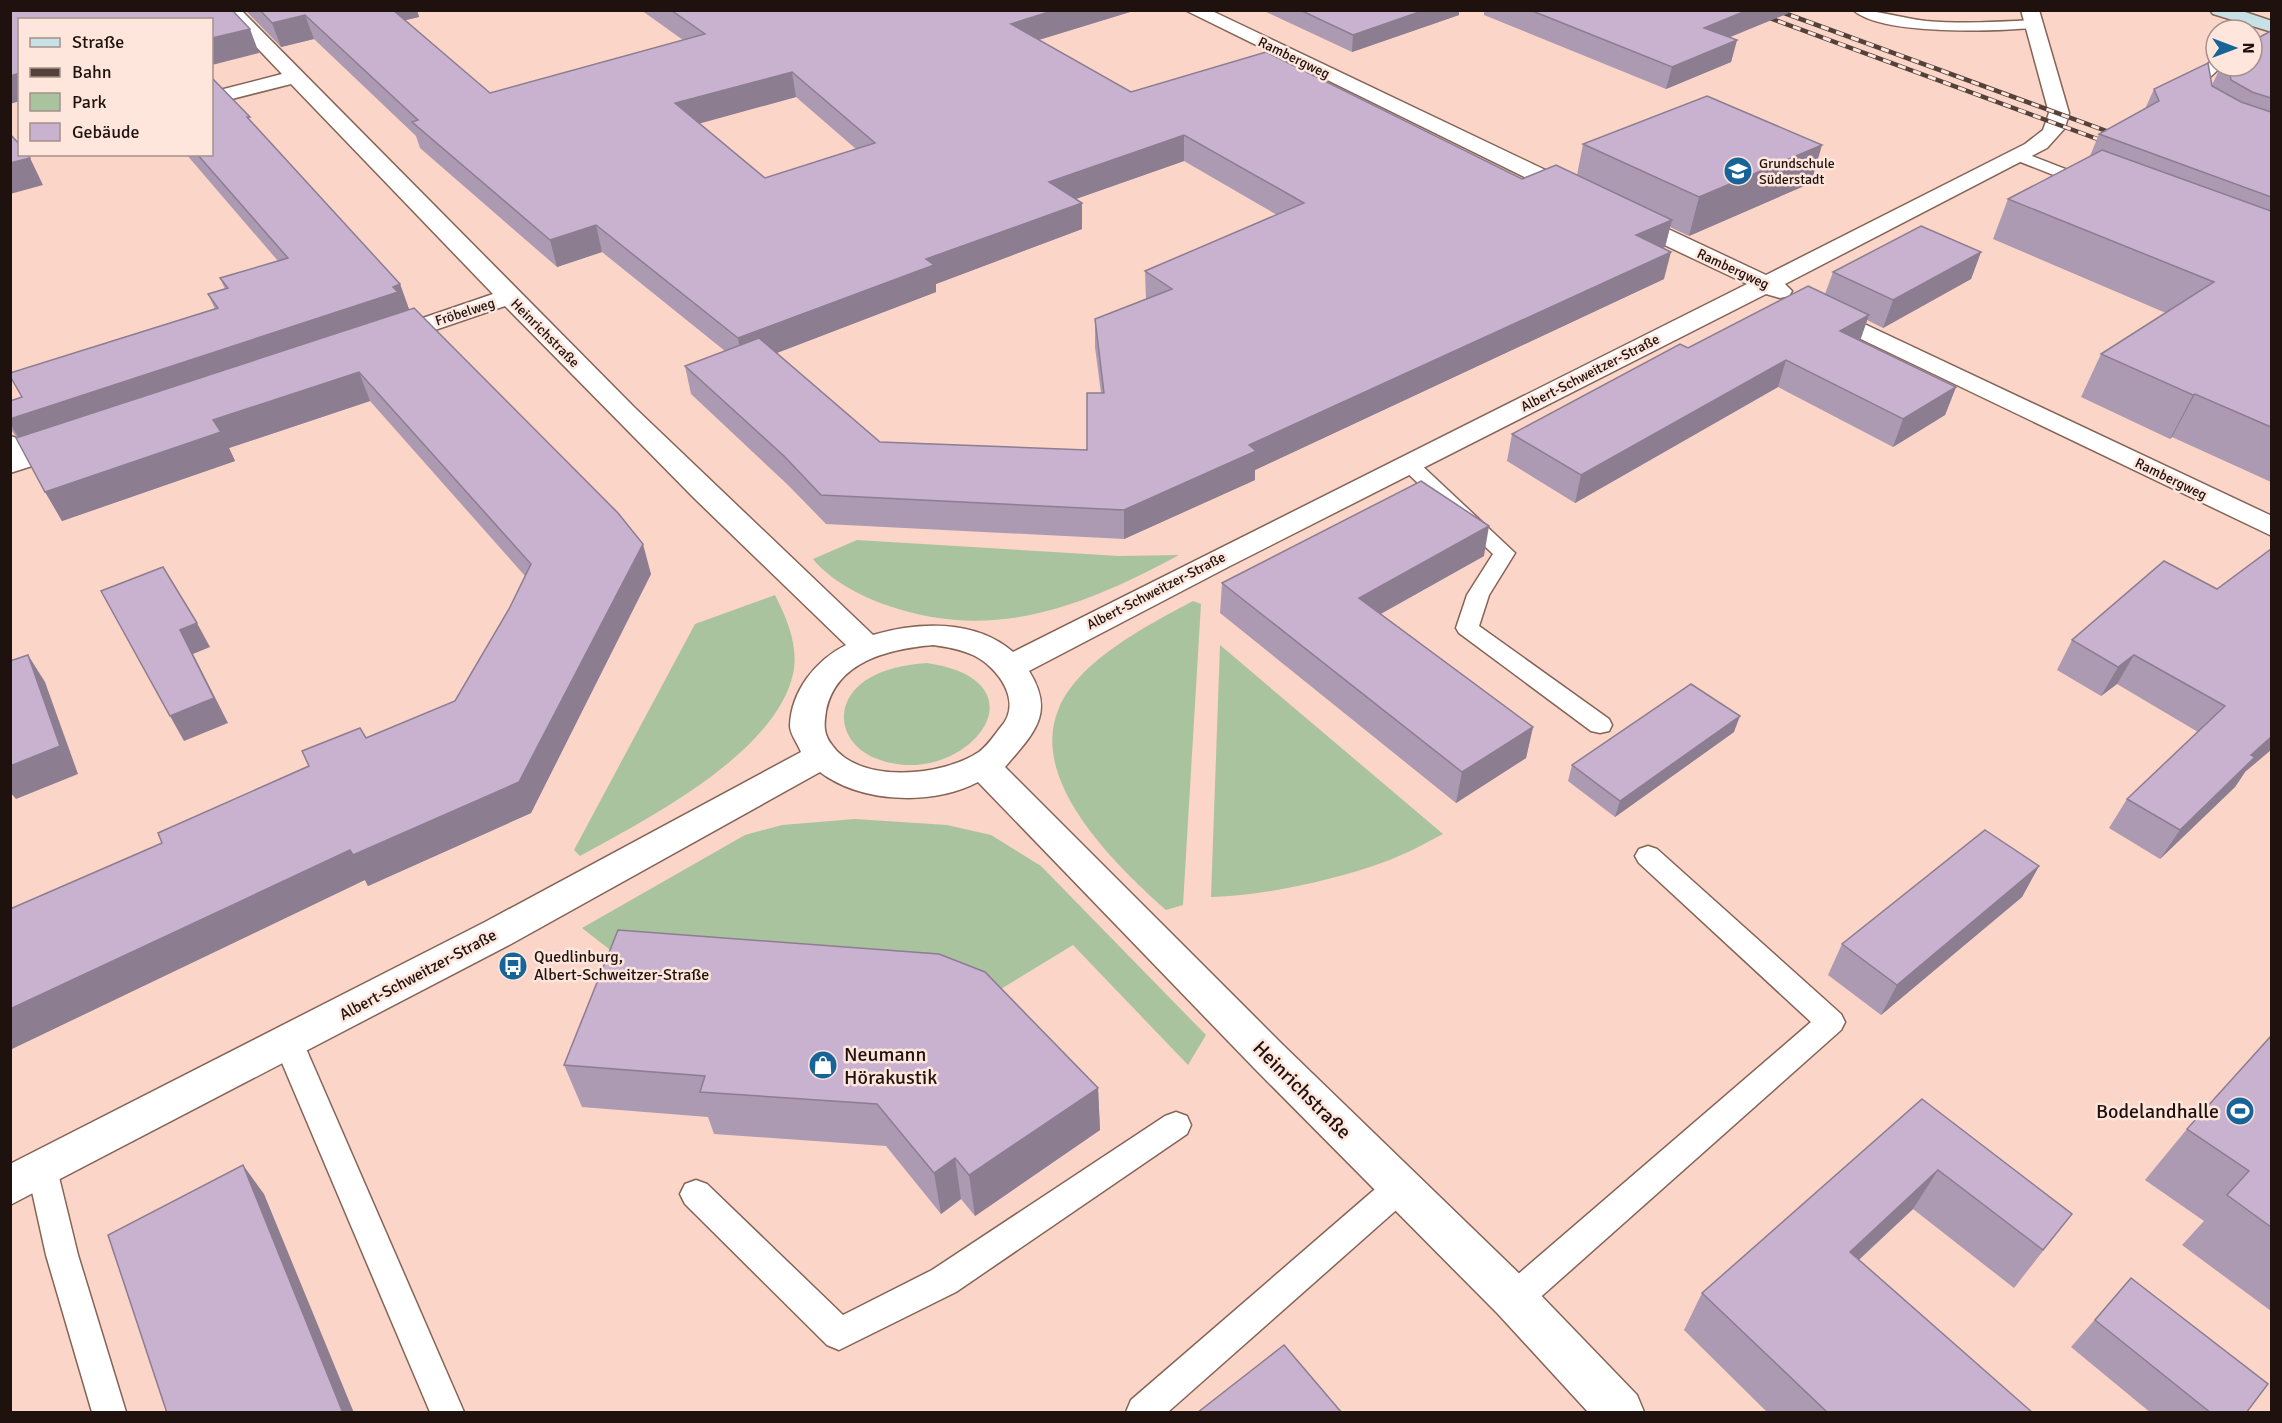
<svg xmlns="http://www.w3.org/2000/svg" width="2282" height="1423" viewBox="0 0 2282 1423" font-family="Signika,sans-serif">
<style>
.green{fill:#aac39f}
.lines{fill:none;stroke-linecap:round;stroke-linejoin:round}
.lane-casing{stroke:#856457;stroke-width:3}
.street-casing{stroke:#856457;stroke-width:3}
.secondary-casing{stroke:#856457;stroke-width:3}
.lane{fill:#fff;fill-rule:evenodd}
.street{fill:#fff;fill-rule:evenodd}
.secondary{fill:#c7e1e6;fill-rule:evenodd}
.rail-casing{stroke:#54413a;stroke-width:4.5}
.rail{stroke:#fee6dd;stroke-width:3;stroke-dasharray:8;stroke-linecap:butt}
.wall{fill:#ac99b2;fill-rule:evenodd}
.shaded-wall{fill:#8c7d91}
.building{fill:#c8b2cf;stroke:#8c7d91;stroke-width:1.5;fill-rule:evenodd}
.labels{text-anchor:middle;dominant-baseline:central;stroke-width:5;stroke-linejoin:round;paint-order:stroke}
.far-street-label{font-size:14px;fill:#1f120e;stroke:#fee6dd}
.far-poi-label{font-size:14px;fill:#1f120e;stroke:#fee6dd;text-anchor:start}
.poi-label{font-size:16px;fill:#1f120e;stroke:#fee6dd;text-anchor:start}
.street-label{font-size:16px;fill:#1f120e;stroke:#fee6dd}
.near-poi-label{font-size:20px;fill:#1f120e;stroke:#fee6dd;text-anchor:start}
.near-street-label{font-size:20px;fill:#1f120e;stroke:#fee6dd}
</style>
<rect width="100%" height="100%" fill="#fbd5c7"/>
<g class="green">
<path d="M857,540L1119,556L1179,555C1084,606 994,643 886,605C860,596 830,580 813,559Z"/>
<path d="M775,595C787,619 799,646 793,674C775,754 647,819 580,856L574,850L695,624Z"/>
<path d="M1193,601L1201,604L1183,905L1166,910C1117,866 1027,781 1059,708C1079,660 1150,624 1193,601Z"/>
<path d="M1220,645L1443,834C1424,844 1404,855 1384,862C1335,880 1263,896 1211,897Z"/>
<path d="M927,663C1055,682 961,794 875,758C839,743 832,703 866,680C885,668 905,665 927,663Z"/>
<polygon points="855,819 947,825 991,835 1041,866 1206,1035 1188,1065 1073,945 996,992 623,960 582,928 745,835 782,825"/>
</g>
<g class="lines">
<g class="lane-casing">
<g id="lane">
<path d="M1853,10C1878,10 1901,18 1926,21C1962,24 1997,22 2033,20L2040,24L2033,28C1994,31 1882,36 1853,10Z"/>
<polygon points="2216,60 2216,66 2222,66 2207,80 2207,96 2200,100 2195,99 2193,79 2211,61"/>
<polygon points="2019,151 2096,181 2098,184 2090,189 2084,187 2013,159 2011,156 2013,153"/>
<polygon points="10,436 17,438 30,462 27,466 20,468 10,463"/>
<polygon points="1410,459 1417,461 1515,553 1489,595 1479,626 1609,719 1612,725 1609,731 1600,733 1591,731 1459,633 1456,628 1467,595 1493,554 1403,469 1400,465 1403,461"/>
<polygon points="1648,846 1657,849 1841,1014 1845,1022 1841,1030 1526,1310 1514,1315 1502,1310 1498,1299 1502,1288 1811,1022 1639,863 1635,856 1639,849"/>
<polygon points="289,1032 299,1035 304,1044 464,1412 430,1412 274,1044 279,1035"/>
<polygon points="1176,1112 1187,1116 1191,1125 1187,1134 956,1292 839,1350 827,1345 685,1204 680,1194 685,1184 696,1180 707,1184 843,1315 932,1270 1165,1116"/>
<polygon points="42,1155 53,1159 57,1169 78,1255 126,1412 92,1412 46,1255 27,1169 31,1159"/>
<polygon points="1400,1173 1411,1177 1416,1187 1411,1197 1168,1412 1126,1412 1131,1400 1389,1177"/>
</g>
</g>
<g class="street-casing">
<g id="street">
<path d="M221,10H241L634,407L873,635C918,622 975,619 1013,652L1747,284L1618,223L1615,218L1618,213H1634L1766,275L2025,144L2043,130L2049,113L2021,10H2039L2069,113L2065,128L2047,148L1785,284L1792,291L1789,296L1780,298L1766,294L1228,567L1029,671C1056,714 1033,734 1005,767L1283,1045L1530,1284L1637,1395L1644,1412H1588L1498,1314L1255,1069L978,782C932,806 861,803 820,772L511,944L10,1205V1164L485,922L801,752C798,744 790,734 790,726C791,691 816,660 846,645L694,498L505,306L397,343L388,346L379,343L375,338L379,333L493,294L291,84L212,104V92L282,74ZM933,645C947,647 960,649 973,655C998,667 1024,702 1000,728C994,736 987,746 979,752C943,776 860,785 832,745C823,734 824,724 826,711C836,661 889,649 933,645Z"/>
<polygon points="1185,10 1210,10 1583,188 1586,193 1583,198 1567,198"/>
<polygon points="1824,305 2272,516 2272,536 1815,317 1812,312 1815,307"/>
<polygon points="69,437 79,439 83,445 79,451 10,473 10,456"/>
</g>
</g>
<g class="secondary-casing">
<polygon id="secondary" points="2210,10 2239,10 2272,21 2272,32 2213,14"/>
</g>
<use href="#lane" class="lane"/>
<use href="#street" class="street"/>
<use href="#secondary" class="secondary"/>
<g class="rail-casing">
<g id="rail">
<polyline points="1748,10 2111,144"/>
<polyline points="1776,10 2120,136"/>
</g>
</g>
<use href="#rail" class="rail"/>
</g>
<g class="wall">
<path d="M245,10H417L419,17L405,20L490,93L683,40L641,10H1130V12L1039,40L1131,92L1522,179L1577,175L1583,144L1811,183L1689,236L1670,227L1665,247L1662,248L1664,279L1255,470V480L1124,539L826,524L789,486L691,394L685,366L725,351L602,252L557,267L420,148L416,136L314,39L281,47ZM796,97L856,149L765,178L699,123ZM1184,161L1277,215L1145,271L1146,299L1095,319V347L1101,393L1087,450L880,442L776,353L936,292V284L1082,229V203L1076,199Z"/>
<polygon points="1262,10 1459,10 1459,15 1352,52"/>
<polygon points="1484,10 1796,10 1729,37 1737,40 1731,62 1666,89 1484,15"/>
<polygon points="2271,31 2271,482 2172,437 2170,439 2081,397 2101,354 2166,313 1993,239 2008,199 2090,156 2099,134 2145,109 2154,89 2212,85 2221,66 2252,66"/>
<polygon points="253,124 400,284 409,309 651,574 531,813 368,886 365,880 162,843 309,766 366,738 455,701 509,609 525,576 370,401 229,448 235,461 62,521 17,438 10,428 10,401 22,397 215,309 208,294 225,289 220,278 278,261 186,154 212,154"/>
<polygon points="1981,252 1971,279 1883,328 1867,320 1860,340 1956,387 1945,415 1893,447 1778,387 1575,503 1507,461 1512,434 1688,348 1825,294 1833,272"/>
<polygon points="1484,556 1381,614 1533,727 1526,758 1456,803 1220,613 1222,583"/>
<polygon points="2217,589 2245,772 2235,787 2160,859 2109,828 2127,799 2198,732 2117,684 2101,696 2057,670 2072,640"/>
<polygon points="1734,732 1615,817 1568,781 1572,765"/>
<polygon points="2039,866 2022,897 1881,1015 1828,975 1842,944"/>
<polygon points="2271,1036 2271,1311 2182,1245 2204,1221 2145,1180 2187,1129"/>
<polygon points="564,1065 1098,1088 1100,1130 975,1216 961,1199 941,1214 886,1146 714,1134 708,1117 582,1107"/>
<polygon points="1922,1099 2072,1214 2014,1288 1913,1209 1859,1260 2033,1413 1768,1413 1684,1330 1702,1293"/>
<polygon points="2131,1278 2246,1413 2151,1413 2071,1347"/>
</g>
<g class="shaded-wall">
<polygon points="385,10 417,10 419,17 389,24"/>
<polygon points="1055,10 1130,10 1130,12 1012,48 1011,24"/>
<polygon points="1425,10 1459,10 1459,15 1352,52 1353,35"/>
<polygon points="1748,10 1796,10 1699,50 1704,28"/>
<polygon points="305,15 314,39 281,47 272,23"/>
<polygon points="250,29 259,53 212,65 212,38"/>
<polygon points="1737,40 1731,62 1666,89 1672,67"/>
<polygon points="792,72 796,97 680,129 675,103"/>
<polygon points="20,73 20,101 10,104 10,76"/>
<polygon points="1184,135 1184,161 1050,208 1049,182"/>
<polygon points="1822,145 1811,183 1689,236 1699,197"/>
<polygon points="30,158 43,185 10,194 10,163"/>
<polygon points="1082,203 1082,229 936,284 936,292 743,366 738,338 926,259"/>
<polygon points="1672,220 1665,247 1630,262 1636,235"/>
<polygon points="596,225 602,252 557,267 550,240"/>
<polygon points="1671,252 1664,279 1255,470 1255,480 1124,539 1124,510 1249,445"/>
<polygon points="1981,252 1971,279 1883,328 1893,300"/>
<polygon points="400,284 410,312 25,449 10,423 10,419"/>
<polygon points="1869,315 1860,341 1840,331"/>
<polygon points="1786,360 1778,387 1575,503 1581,475"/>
<polygon points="359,372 370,401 229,448 235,461 62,521 45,492 213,420"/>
<polygon points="1956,387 1945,415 1893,447 1903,419"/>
<polygon points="2195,394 2172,437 2170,439 2193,395"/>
<polygon points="1489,526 1484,556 1355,628 1359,598"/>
<polygon points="643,544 651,574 531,813 368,886 365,880 10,1050 10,1009 350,850"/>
<polygon points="197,623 210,647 193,654 228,723 184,741 170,716 180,630"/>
<polygon points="28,655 45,682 78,774 16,799 10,792 10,766"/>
<polygon points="2134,655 2117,684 2101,696 2118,667"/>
<polygon points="1740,716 1734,732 1615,817 1620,801"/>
<polygon points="1533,727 1526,758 1456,803 1462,772"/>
<polygon points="2271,737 2271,750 2245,772 2235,787 2160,859 2180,830 2251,755"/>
<polygon points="2039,866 2022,897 1881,1015 1897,985"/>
<polygon points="1098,1088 1100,1130 975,1216 969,1175"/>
<polygon points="955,1158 961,1199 941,1214 934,1173"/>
<polygon points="243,1165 264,1194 354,1413 343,1413"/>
<polygon points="1938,1170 1913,1209 1827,1289 1850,1252"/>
</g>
<g class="building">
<polygon points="10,10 232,10 250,29 212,38 212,20 20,20 20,73 10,76"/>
<path d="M260,10H393L490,93L705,34L671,10H1055L1011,24L1131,92L1266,52L1522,179L1556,165L1672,220L1636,235L1671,252L1249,445L1256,451L1124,510L821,495L784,456L685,366L759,338L880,442L1087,450V393H1104L1095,319L1172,289L1145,271L1304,203L1184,135L1049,182L1082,203L926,259L934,265L738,338L596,225L550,240L412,122L418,120L305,15L272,23ZM792,72L875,143L765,178L675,103Z"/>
<polygon points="1300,10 1425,10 1353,35"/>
<polygon points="1530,10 1748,10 1704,28 1737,40 1672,67"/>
<polygon points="2271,31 2271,98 2252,92 2231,80 2228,66 2252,66 2252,41"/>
<polygon points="2208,63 2212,86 2241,102 2271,112 2271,197 2099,134 2159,101 2154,89"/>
<polygon points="212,79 213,79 250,117 247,117 400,284 393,287 398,292 10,419 10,401 22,397 10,376 10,373 218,308 208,294 228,288 220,278 288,258 197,154 212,154"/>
<polygon points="1707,96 1822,145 1699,197 1583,144"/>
<polygon points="10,134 20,145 20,154 27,154 30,158 10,163"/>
<polygon points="2102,150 2271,211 2271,427 2195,394 2193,395 2101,354 2214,282 2008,199"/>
<polygon points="1921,226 1981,252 1893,300 1833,272"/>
<polygon points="1808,286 1869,315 1840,331 1956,387 1903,419 1786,360 1581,475 1512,434 1680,344 1688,348"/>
<polygon points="414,308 618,513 643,544 519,782 353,855 350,850 10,1009 10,909 162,843 158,833 309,766 302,751 360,728 366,738 455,701 509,609 531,564 359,372 213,420 221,432 45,492 16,438"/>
<polygon points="1421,481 1489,526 1359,598 1533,727 1462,772 1222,583"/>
<polygon points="2271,549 2271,737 2251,755 2255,757 2180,830 2127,799 2225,706 2134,655 2118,667 2072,640 2164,561 2217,589"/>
<polygon points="163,567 197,623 180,630 214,698 170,716 101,591"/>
<polygon points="28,655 60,746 10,766 10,661"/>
<polygon points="1691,684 1740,716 1620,801 1572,765"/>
<polygon points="1985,830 2039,866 1897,985 1842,944"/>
<polygon points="618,930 939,954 985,972 1098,1088 969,1175 955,1158 934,1173 877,1104 700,1092 705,1076 564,1065"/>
<polygon points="2271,1036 2271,1227 2227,1195 2249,1171 2187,1129"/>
<polygon points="1922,1099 2072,1214 2043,1250 1938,1170 1850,1252 2033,1413 1828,1413 1702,1293"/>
<polygon points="243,1165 343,1413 167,1413 108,1235"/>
<polygon points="2131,1278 2268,1384 2246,1413 2211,1413 2095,1320"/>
<polygon points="1284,1345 1342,1413 1197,1413"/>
</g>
<defs>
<g id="school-disc" transform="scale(1.5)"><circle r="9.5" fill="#176598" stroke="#fee6dd"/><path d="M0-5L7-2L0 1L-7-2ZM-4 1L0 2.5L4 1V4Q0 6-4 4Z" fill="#fff"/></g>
<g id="bus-disc" transform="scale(1.5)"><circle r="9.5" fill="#176598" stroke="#fee6dd"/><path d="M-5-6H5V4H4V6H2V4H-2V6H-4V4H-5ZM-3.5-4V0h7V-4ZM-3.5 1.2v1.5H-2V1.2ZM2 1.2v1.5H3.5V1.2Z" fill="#fff"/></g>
<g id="shop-disc" transform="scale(1.5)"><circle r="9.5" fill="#176598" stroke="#fee6dd"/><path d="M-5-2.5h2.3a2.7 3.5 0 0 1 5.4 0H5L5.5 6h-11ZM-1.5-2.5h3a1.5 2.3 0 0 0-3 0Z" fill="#fff"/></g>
<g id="stadium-disc" transform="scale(1.5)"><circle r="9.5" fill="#176598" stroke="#fee6dd"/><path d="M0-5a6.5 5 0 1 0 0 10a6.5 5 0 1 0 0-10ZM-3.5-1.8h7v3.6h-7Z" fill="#fff"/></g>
</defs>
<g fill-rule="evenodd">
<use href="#school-disc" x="1738" y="171"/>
<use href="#bus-disc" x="513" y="966"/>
<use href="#shop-disc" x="823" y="1065"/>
<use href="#stadium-disc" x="2240" y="1111"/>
</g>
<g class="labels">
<g class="far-street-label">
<text transform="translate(1294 58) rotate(26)">Rambergweg</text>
<text transform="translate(1733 269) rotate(25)">Rambergweg</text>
<text transform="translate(465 312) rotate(-18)">Fröbelweg</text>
<text transform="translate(545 333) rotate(45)">Heinrichstraße</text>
<text transform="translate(1590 373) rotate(-27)">Albert-Schweitzer-Straße</text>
<text transform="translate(2171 479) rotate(26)">Rambergweg</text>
<text transform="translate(1156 591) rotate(-27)">Albert-Schweitzer-Straße</text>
</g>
<g class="far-poi-label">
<text x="1759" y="163">Grundschule<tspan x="1759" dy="16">Süderstadt</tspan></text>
</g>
<g class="poi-label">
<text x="534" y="957">Quedlinburg,<tspan x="534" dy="18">Albert-Schweitzer-Straße</tspan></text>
</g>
<g class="street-label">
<text transform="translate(418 975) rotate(-28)">Albert-Schweitzer-Straße</text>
</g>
<g class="near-poi-label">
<text x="844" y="1054">Neumann<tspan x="844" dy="23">Hörakustik</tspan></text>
<text x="2219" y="1111" text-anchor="end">Bodelandhalle</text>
</g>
<g class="near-street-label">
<text transform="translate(1302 1090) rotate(45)">Heinrichstraße</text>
</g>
</g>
<rect width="2282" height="1423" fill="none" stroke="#1f120e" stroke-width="24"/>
<rect x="18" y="18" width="195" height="138" fill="#fee6dd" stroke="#a5918a" stroke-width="1.5"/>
<rect x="30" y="38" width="30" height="9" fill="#c7e1e6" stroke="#a5918a" stroke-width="1.5"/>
<text x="72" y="48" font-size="18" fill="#1f120e">Straße</text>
<rect x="30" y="68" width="30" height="9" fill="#54413a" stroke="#a5918a" stroke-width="1.5"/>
<text x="72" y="78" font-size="18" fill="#1f120e">Bahn</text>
<rect x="30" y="93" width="30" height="18" fill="#aac39f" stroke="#a5918a" stroke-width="1.5"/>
<text x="72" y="108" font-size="18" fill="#1f120e">Park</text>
<rect x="30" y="123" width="30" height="18" fill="#c8b2cf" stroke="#a5918a" stroke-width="1.5"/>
<text x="72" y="138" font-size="18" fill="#1f120e">Gebäude</text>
<g transform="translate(2234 48) rotate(90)"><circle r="28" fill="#fee6dd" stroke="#a5918a" stroke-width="1.5"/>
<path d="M0-4.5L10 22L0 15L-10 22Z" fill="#176598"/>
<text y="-9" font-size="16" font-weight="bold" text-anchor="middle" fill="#1f120e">N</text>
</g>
</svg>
